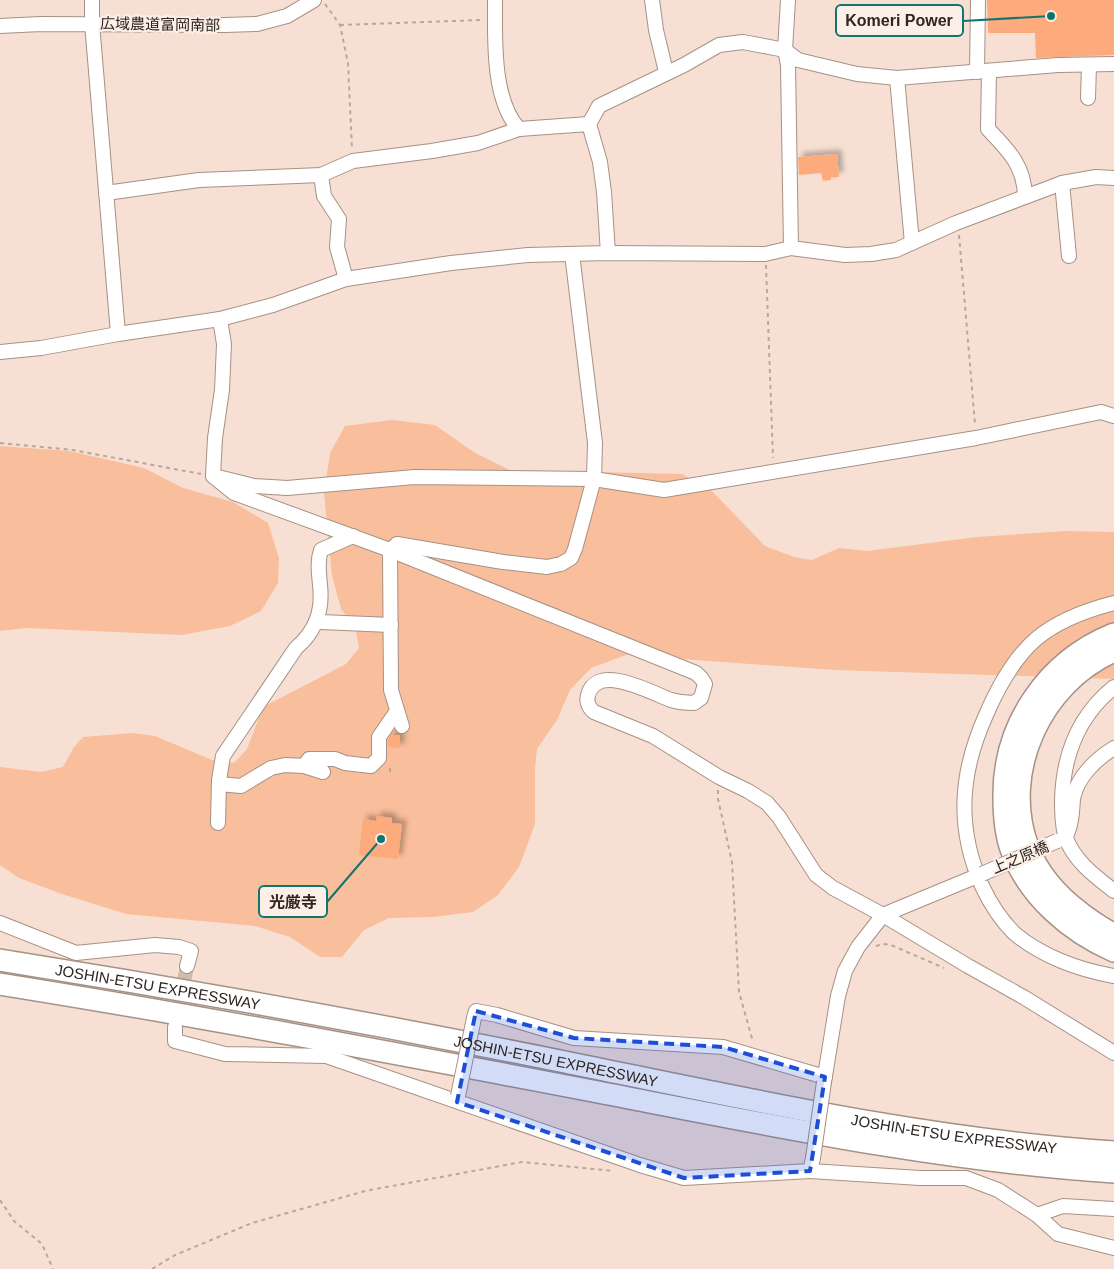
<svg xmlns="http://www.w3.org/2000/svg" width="1114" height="1269" viewBox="0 0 1114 1269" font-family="Helvetica,'Noto Sans JP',sans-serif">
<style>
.green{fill:#f9be9b}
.building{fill:#fdab7b;filter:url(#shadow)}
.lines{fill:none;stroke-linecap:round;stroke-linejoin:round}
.minor-tunnel{stroke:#cfbbaf;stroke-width:14;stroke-dasharray:14 7;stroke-linecap:butt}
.minor-casing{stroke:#a69185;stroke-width:16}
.highway-casing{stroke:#a69185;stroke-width:24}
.path{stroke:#b9a69c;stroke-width:2;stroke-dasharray:4 4;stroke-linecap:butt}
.minor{stroke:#fff;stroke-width:14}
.highway{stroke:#fff;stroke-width:21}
.minor-bridge-casing{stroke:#a69185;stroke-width:16;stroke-linecap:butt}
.minor-bridge{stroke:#fff;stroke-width:14}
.marked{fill:#1d4ed8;fill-opacity:0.2;stroke:#1d4ed8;stroke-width:4;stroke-dasharray:10 6;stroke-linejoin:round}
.labels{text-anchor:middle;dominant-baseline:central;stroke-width:4.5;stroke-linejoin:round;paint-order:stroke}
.street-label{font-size:15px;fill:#2d2520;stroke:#fdefe8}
.leader{fill:none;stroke:#0f766e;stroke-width:2}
.callout-dot{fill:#0f766e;stroke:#fdefe8;stroke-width:2}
.callout{fill:#fdefe8;stroke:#0f766e;stroke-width:2}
.callout-label{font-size:16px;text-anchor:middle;font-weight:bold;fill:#2d2520}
</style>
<defs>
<filter id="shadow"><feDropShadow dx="4.5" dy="-4.5" stdDeviation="2.5" flood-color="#0004"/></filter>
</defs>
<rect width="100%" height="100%" fill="#f7e0d3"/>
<g class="green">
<polygon points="392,420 435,425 475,453 510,470 682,474 710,489 765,546 794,557 812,560 839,548 867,551 977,537 1066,531 1114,532 1114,679 835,670 626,655 591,668 570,690 557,720 537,749 535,769 535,824 519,867 498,895 473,912 434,917 389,918 364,930 342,957 320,957 290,937 255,926 126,914 62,894 19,878 0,865 0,767 41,772 63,767 74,747 83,737 133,733 155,736 212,760 234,763 247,749 263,707 346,664 359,648 355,627 341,609 332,576 324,493 330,453 345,426"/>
<polygon points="0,446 69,451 144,468 183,488 233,502 268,523 279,558 278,583 261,611 230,626 182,635 27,628 0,631"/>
</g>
<g class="building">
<polygon points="987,0 1114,0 1114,55 1036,58 1035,33 988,33"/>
<polygon points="837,154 839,177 831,177 831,180 823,181 821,173 799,175 798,157"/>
<polygon points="391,735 400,735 400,748 388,747 388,740"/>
<polygon points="377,816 392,818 392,823 402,824 398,859 359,855 363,819 376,821"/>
</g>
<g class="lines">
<polyline class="minor-tunnel" points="176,1022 187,966"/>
<g class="minor-casing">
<g id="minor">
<polyline points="92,0 92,23 118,334"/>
<path d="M495,0C495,38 492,100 519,129"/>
<polyline points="652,0 656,30 666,72"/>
<polyline points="788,0 785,50 788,65 791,248"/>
<polyline points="0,26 41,24 225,25 257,24 287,16 314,0"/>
<path d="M989,71L988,129C1008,150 1024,165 1025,196"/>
<polyline points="977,72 978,0"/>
<polyline points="897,78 912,243"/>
<polyline points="1088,98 1089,65"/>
<polyline points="321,175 324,196 339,219 337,247 346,279"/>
<polyline points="1062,183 1069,256"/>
<polyline points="106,193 199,180 321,175 353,161 432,151 478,143 519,129 589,124"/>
<polyline points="608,253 604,192 600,162 589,124 599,106 684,65 719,45 743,42 785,50 798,60 857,74 897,78 1058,65 1114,64"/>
<polyline points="0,352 41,348 118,334 220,319 273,305 346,279 451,263 528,255 608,253 765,254 791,248 845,255 871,254 896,250 956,223 1062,183 1096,177 1114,178"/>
<path d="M213,476L234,493L390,550L696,673L702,679L705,684L701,698L694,703C686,703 678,702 671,700C652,693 597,662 588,695C586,702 589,708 594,712L653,736L719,777L748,791L767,803L779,817L816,875L833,888L883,915L968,966L1025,998L1114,1053"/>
<polyline points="213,476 215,438 222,390 224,344 220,319"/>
<polyline points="218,477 254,486 287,488 415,477 594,479 664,490 976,438 1101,412 1114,416"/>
<polyline points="390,550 391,690 402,726"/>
<polyline points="391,550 397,544 503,562 547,567 561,564 571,558 575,549 594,479 595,443 572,254"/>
<path d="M1114,603C1087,610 1057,621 1036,639C1013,659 998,687 986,715C960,773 956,827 982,886C990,903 1001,920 1014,933C1041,956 1079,970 1114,976"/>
<polyline points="318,617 321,622 391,625"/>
<path d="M1114,687C1078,716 1063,755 1062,801C1062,812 1062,827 1066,838C1074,861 1096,877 1114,891"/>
<polyline points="304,766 309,759 335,759 345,763 371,766 379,758 379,737 397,711"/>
<polyline points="219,784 241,786 271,768 285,765 304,766 323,772"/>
<path d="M218,823L219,780L223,756L296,648C316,631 323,611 320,585C319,573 317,562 321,550L353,536"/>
<path d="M1067,834C1072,822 1072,812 1073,799C1077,777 1096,759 1114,748"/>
<polyline points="0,923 76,953 155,945 179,947 191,951 187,966"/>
<polyline points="474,1018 476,1011 497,1015 574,1038 723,1047 825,1077"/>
<polyline points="175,1027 175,1041 225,1054 326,1056 640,1165 684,1178 810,1171 813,1158"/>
<polyline points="824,1082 838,996 845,971 858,947 883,915 982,874"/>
<polyline points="810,1171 920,1178 966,1178 998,1190 1037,1215 1058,1234 1114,1248"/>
<polyline points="1037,1215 1063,1206 1114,1209"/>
</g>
</g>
<g class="highway-casing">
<g id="highway">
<path d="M1114,634C1047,661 1003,725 1004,797C1004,814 1005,832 1011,849C1028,896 1070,932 1114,951"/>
<path d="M1114,651C1041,683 1000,772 1028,847C1038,874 1059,897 1082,914C1092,921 1102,929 1114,934"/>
<path id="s1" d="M0,960C189,990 377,1024 565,1062C747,1099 929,1140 1114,1152"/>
<path d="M0,984C200,1016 399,1054 598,1092C769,1125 940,1161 1114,1172"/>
</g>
</g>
<g class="path">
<polyline points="325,4 340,25 348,63 352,149"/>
<polyline points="340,25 482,20"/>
<polyline points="959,235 975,424"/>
<polyline points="766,265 773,458"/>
<polyline points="0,443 73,450 201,474"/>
<polyline points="390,772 390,764"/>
<polyline points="718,790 718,799 732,862 739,992 753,1042"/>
<polyline points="876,946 883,944 891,945 944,968"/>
<polyline points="0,1200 14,1221 42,1244 53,1269"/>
<polyline points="152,1269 175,1255 252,1223 365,1191 522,1162 614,1171"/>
</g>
<use href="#minor" class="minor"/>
<use href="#highway" class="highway"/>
<g class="minor-bridge-casing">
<g id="minor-bridge">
<polyline points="982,874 1057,841"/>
<polyline points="458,1096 474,1018"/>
<polyline points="813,1158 824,1082"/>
</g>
</g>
<use href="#minor-bridge" class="minor-bridge"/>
</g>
<path class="marked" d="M476,1011L574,1038L723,1047L825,1077L810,1171L684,1178L457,1102Z"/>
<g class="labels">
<g class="street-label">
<text transform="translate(160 24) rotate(1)">広域農道富岡南部</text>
<text transform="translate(1020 857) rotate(-23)">上之原橋</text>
<text stroke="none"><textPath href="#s1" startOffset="160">JOSHIN-ETSU EXPRESSWAY</textPath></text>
<text stroke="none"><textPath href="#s1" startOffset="565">JOSHIN-ETSU EXPRESSWAY</textPath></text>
<text stroke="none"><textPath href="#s1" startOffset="970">JOSHIN-ETSU EXPRESSWAY</textPath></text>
</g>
</g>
<path class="leader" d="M1051 16L963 21M381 839L327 902"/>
<g class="callout-dot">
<circle cx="1051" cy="16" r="5"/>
<circle cx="381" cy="839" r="5"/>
</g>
<g class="callout">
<rect x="836" y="5" width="127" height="31" rx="5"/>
<rect x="259" y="886" width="68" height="31" rx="5"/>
</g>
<g class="callout-label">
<text x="899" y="26">Komeri Power</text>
<text x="293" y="908">光厳寺</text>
</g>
</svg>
